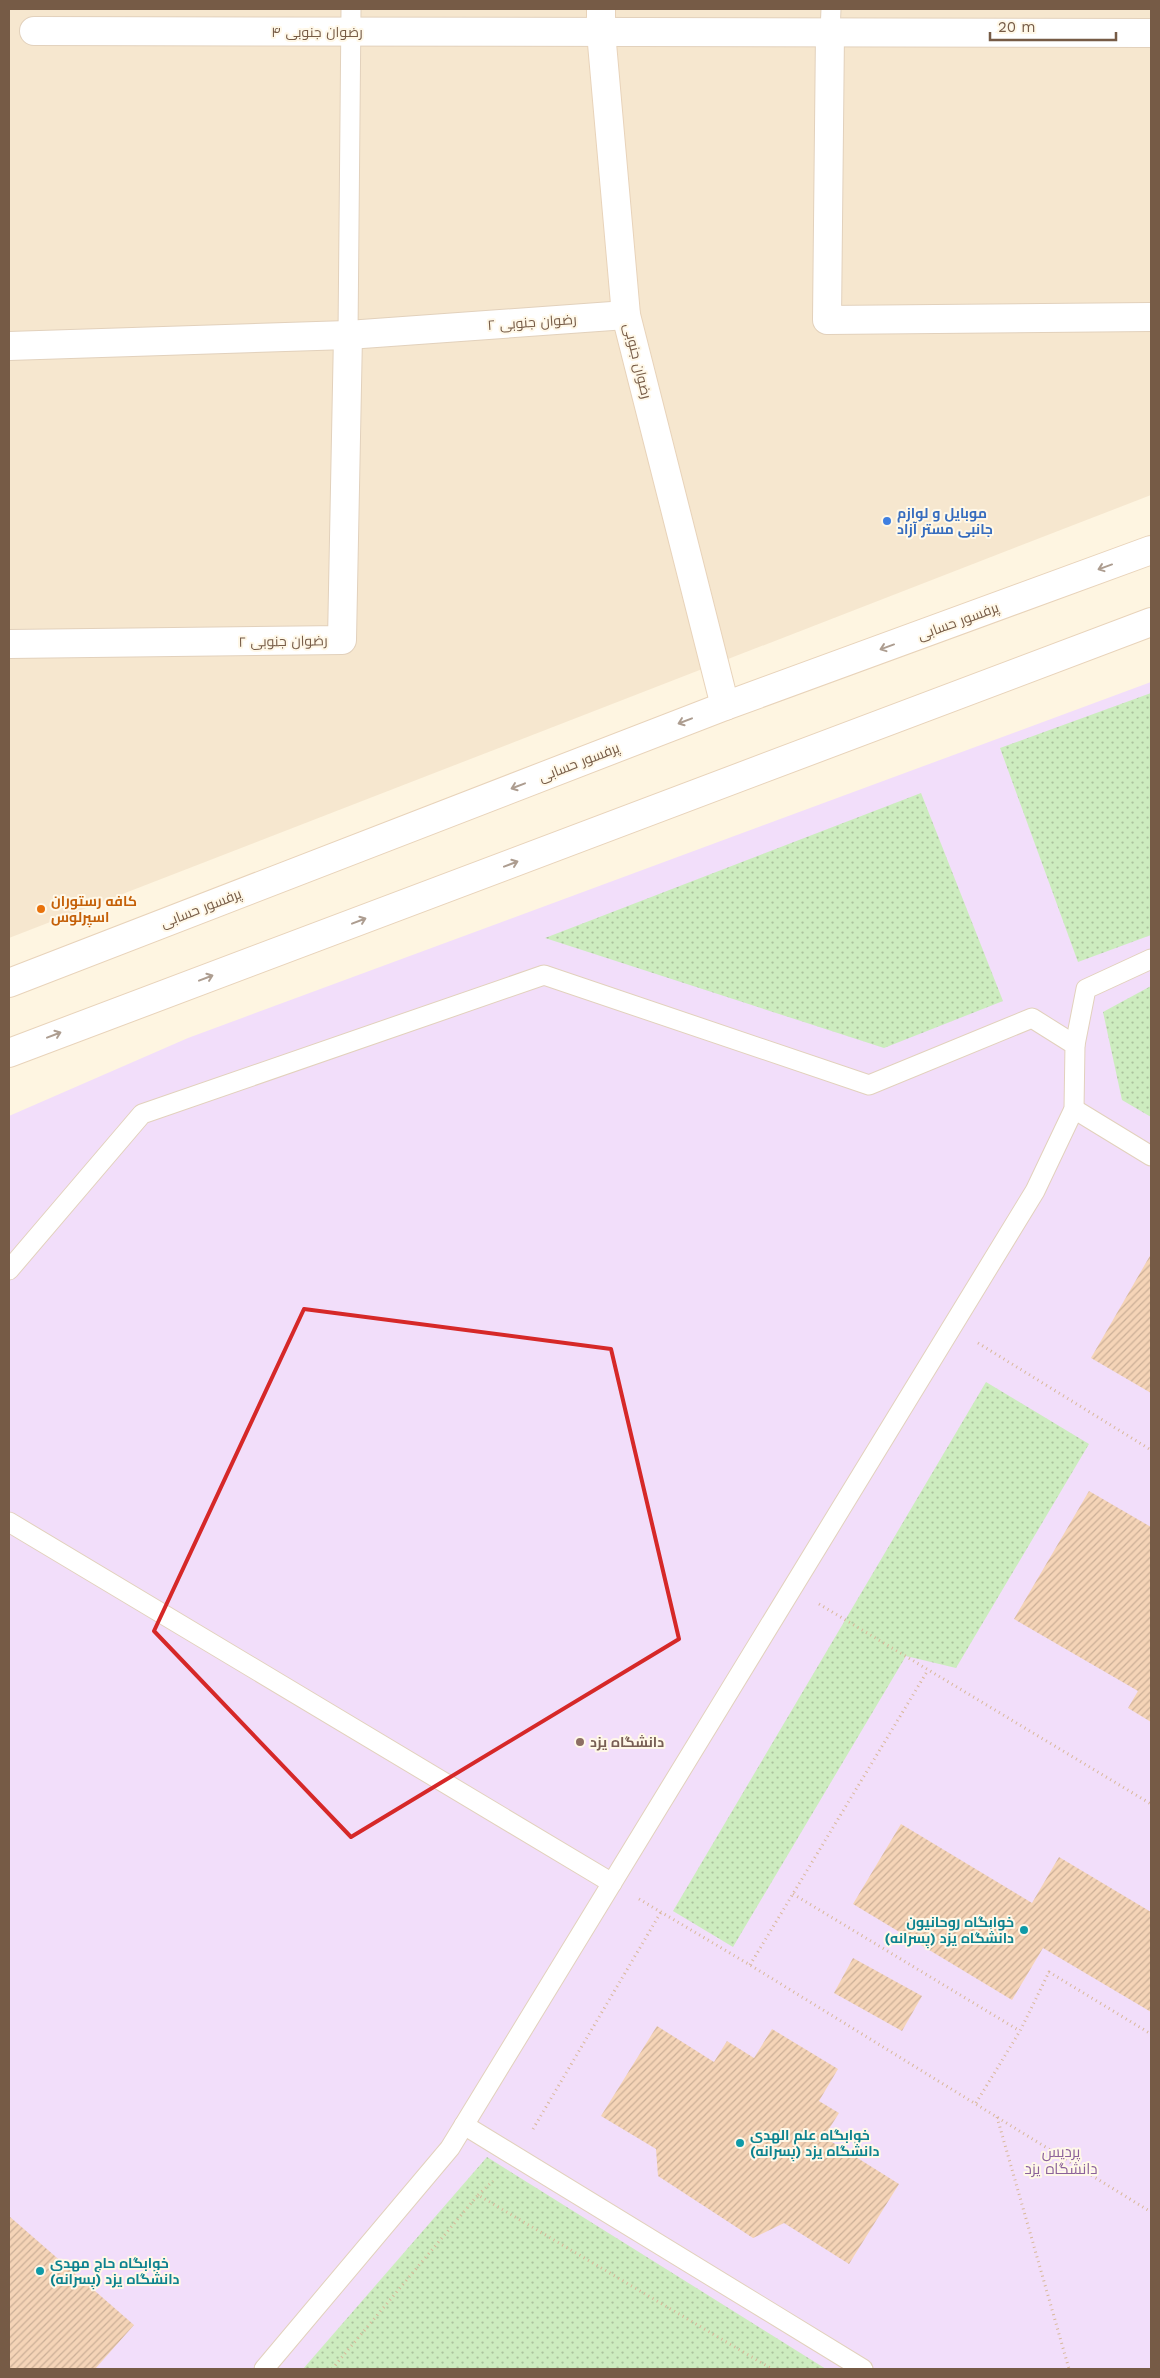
<svg xmlns="http://www.w3.org/2000/svg" width="1160" height="2378" viewBox="0 0 1160 2378" font-family="'Work Sans',Cairo,sans-serif">
<style>
.residential{fill:#f6e7cf}
.education{fill:#f2defa}
.grass{fill:url(#grass-dots)}
.building{fill:url(#building-hatch)}
.lines{fill:none;stroke-linecap:round;stroke-linejoin:round}
.lane-casing{stroke:#e2d1bc;stroke-width:21}
.street-casing{stroke:#e2d1bc;stroke-width:30}
.secondary-casing{stroke:#e8d3ba;stroke-width:30}
.path{stroke:#d9b89a;stroke-width:3;stroke-dasharray:1 4;stroke-linecap:butt}
.lane{stroke:#fff;stroke-width:19}
.street{stroke:#fff;stroke-width:28}
.secondary{stroke:#fff;stroke-width:28}
.oneway{stroke:#ad9d90}
.marked{fill:none;stroke:#d62828;stroke-width:4;stroke-linejoin:round}
.shop-dot{fill:#3f7fe0;stroke:#fff8e8;stroke-width:2}
.food-dot{fill:#e8710a;stroke:#fff8e8;stroke-width:2}
.education-dot{fill:#8d6e63;stroke:#fff8e8;stroke-width:2}
.culture-dot{fill:#0f9aa8;stroke:#fff8e8;stroke-width:2}
.labels{text-anchor:middle;dominant-baseline:central;stroke-width:4;stroke-linejoin:round;paint-order:stroke}
.street-label{font-size:14px;fill:#765b46;stroke:#fff8e8}
.shop-label{font-size:14px;font-weight:bold;fill:#366cbe;stroke:#fff8e8;text-anchor:start}
.food-label{font-size:14px;font-weight:bold;fill:#c56008;stroke:#fff8e8;text-anchor:start}
.education-label{font-size:14px;font-weight:bold;fill:#785e54;stroke:#fff8e8;text-anchor:start}
.culture-label{font-size:14px;font-weight:bold;fill:#0d838f;stroke:#fff8e8;text-anchor:start}
.neighbourhood-label{font-size:15px;fill:#8b619a;stroke:#fff8e8}
</style>
<defs>
<pattern id="grass-dots" width="8" height="8" patternUnits="userSpaceOnUse" patternTransform="scale(1.25)"><rect width="8" height="8" fill="#cdecbf"/><path d="M2 2h.1M6 6h.1" fill="none" stroke="#abc29d" stroke-width="1.8" stroke-linecap="round"/></pattern>
<pattern id="building-hatch" width="6" height="6" patternUnits="userSpaceOnUse" patternTransform="scale(1.25)"><rect width="6" height="6" fill="#f5d4b7"/><path d="M-1 1l2-2M0 6l6-6M5 7l2-2" fill="none" stroke="#cbaf97"/></pattern>
</defs>
<rect width="100%" height="100%" fill="#fef5e1"/>
<polygon class="residential" points="9,9 1151,9 1151,495 9,938"/>
<polygon class="education" points="1151,682 1151,2369 9,2369 9,1116 188,1038"/>
<g class="grass">
<polygon points="1151,693 1151,935 1078,962 1000,748"/>
<polygon points="921,793 1003,1001 884,1048 545,938"/>
<polygon points="1151,986 1151,1117 1122,1100 1103,1012"/>
<polygon points="986,1382 1089,1444 956,1668 906,1656 733,1947 673,1911"/>
<polygon points="487,2157 826,2369 303,2369"/>
</g>
<g class="building">
<polygon points="1151,1254 1151,1393 1091,1358"/>
<polygon points="1089,1491 1151,1527 1151,1722 1128,1708 1138,1691 1014,1619"/>
<polygon points="901,1824 1032,1903 1059,1857 1151,1912 1151,2012 1043,1948 1012,2000 853,1904"/>
<polygon points="853,1958 922,1996 902,2031 834,1993"/>
<polygon points="657,2026 714,2062 727,2041 754,2058 772,2029 838,2069 819,2101 839,2113 824,2137 899,2184 849,2264 784,2223 753,2238 658,2176 656,2149 601,2116"/>
<polygon points="9,2216 134,2325 95,2369 9,2369"/>
</g>
<g class="lines">
<g class="lane-casing">
<g id="lane">
<polyline points="830,32 831,9"/>
<polyline points="348,335 351,9"/>
<polyline points="1075,1045 1086,989 1151,959"/>
<polyline points="1074,1109 1151,1156"/>
<polyline points="9,1270 142,1114 544,975 869,1085 1032,1018 1075,1045 1074,1109 1035,1191 450,2148 264,2369"/>
<polyline points="9,1522 612,1883"/>
<polyline points="464,2125 863,2369"/>
</g>
</g>
<g class="street-casing">
<g id="street">
<polyline points="34,31 1151,33"/>
<polyline points="830,32 827,320 1151,317"/>
<polyline points="9,346 348,335 626,315"/>
<polyline points="9,644 342,640 348,335"/>
</g>
</g>
<g class="secondary-casing">
<g id="secondary">
<polyline points="601,9 601,32 626,315 725,706"/>
<polyline points="9,983 725,706 1151,550"/>
<polyline points="9,1053 1151,622"/>
</g>
</g>
<g class="path">
<polyline points="978,1343 1151,1450"/>
<polyline points="819,1604 1151,1804"/>
<polyline points="793,1894 1020,2031"/>
<polyline points="639,1899 750,1965 1151,2212"/>
<polyline points="750,1965 928,1670"/>
<polyline points="976,2103 1020,2031 1049,1972 1151,2034"/>
<polyline points="997,2117 1069,2369"/>
<polyline points="533,2129 661,1912"/>
<polyline points="478,2195 493,2181"/>
<polyline points="332,2369 478,2195 772,2369"/>
</g>
<use href="#lane" class="lane"/>
<use href="#street" class="street"/>
<use href="#secondary" class="secondary"/>
</g>
<defs><path id="oneway-shaft" d="M-6 0H5M1.5-3L5.5 0L1.5 3" fill="none" stroke-width="1.6" stroke-linecap="round" stroke-linejoin="round" transform="scale(1.25)"/></defs>
<g class="oneway">
<use href="#oneway-shaft" transform="translate(1105 567) rotate(160)"/>
<use href="#oneway-shaft" transform="translate(887 647) rotate(160)"/>
<use href="#oneway-shaft" transform="translate(685 721) rotate(159)"/>
<use href="#oneway-shaft" transform="translate(518 786) rotate(159)"/>
<use href="#oneway-shaft" transform="translate(511 864) rotate(-21)"/>
<use href="#oneway-shaft" transform="translate(359 921) rotate(-21)"/>
<use href="#oneway-shaft" transform="translate(206 978) rotate(-21)"/>
<use href="#oneway-shaft" transform="translate(54 1035) rotate(-21)"/>
</g>
<path class="marked" d="M304,1309L611,1349L679,1639L351,1837L154,1631Z"/>
<circle class="shop-dot" cx="887" cy="521" r="5"/>
<circle class="food-dot" cx="41" cy="909" r="5"/>
<circle class="education-dot" cx="580" cy="1742" r="5"/>
<g class="culture-dot">
<circle cx="1024" cy="1930" r="5"/>
<circle cx="740" cy="2143" r="5"/>
<circle cx="40" cy="2271" r="5"/>
</g>
<g class="labels">
<g class="street-label">
<text x="317" y="32">رضوان جنوبی ۴</text>
<text transform="translate(532 322) rotate(-4)">رضوان جنوبی ۲</text>
<text transform="translate(638 361) rotate(76)">رضوان جنوبی</text>
<text transform="translate(958 621) rotate(-20)">پرفسور حسابی</text>
<text transform="translate(283 641) rotate(-1)">رضوان جنوبی ۲</text>
<text transform="translate(579 762) rotate(-21)">پرفسور حسابی</text>
<text transform="translate(201 908) rotate(-21)">پرفسور حسابی</text>
</g>
<g class="shop-label">
<text x="897" y="513">موبایل و لوازم<tspan x="897" dy="16">جانبی مستر آزاد</tspan></text>
</g>
<g class="food-label">
<text x="51" y="901">کافه رستوران<tspan x="51" dy="16">اسپرلوس</tspan></text>
</g>
<g class="education-label">
<text x="590" y="1742">دانشگاه یزد</text>
</g>
<g class="culture-label">
<text x="1014" y="1922" text-anchor="end">خوابگاه روحانیون<tspan x="1014" dy="16">(پسرانه) دانشگاه یزد</tspan></text>
<text x="750" y="2135">خوابگاه علم الهدی<tspan x="750" dy="16">(پسرانه) دانشگاه یزد</tspan></text>
<text x="50" y="2263">خوابگاه حاج مهدی<tspan x="50" dy="16">(پسرانه) دانشگاه یزد</tspan></text>
</g>
<g class="neighbourhood-label">
<text x="1061" y="2152">پردیس<tspan x="1061" dy="17">دانشگاه یزد</tspan></text>
</g>
</g>
<rect width="1160" height="2378" fill="none" stroke="#765b46" stroke-width="20"/>
<path d="M990 32v8h126v-8" fill="none" stroke="#765b46" stroke-width="2.5"/>
<text x="998" y="32" font-size="15" fill="#765b46" stroke="#fff8e8" stroke-width="4" paint-order="stroke">20 m</text>
</svg>
